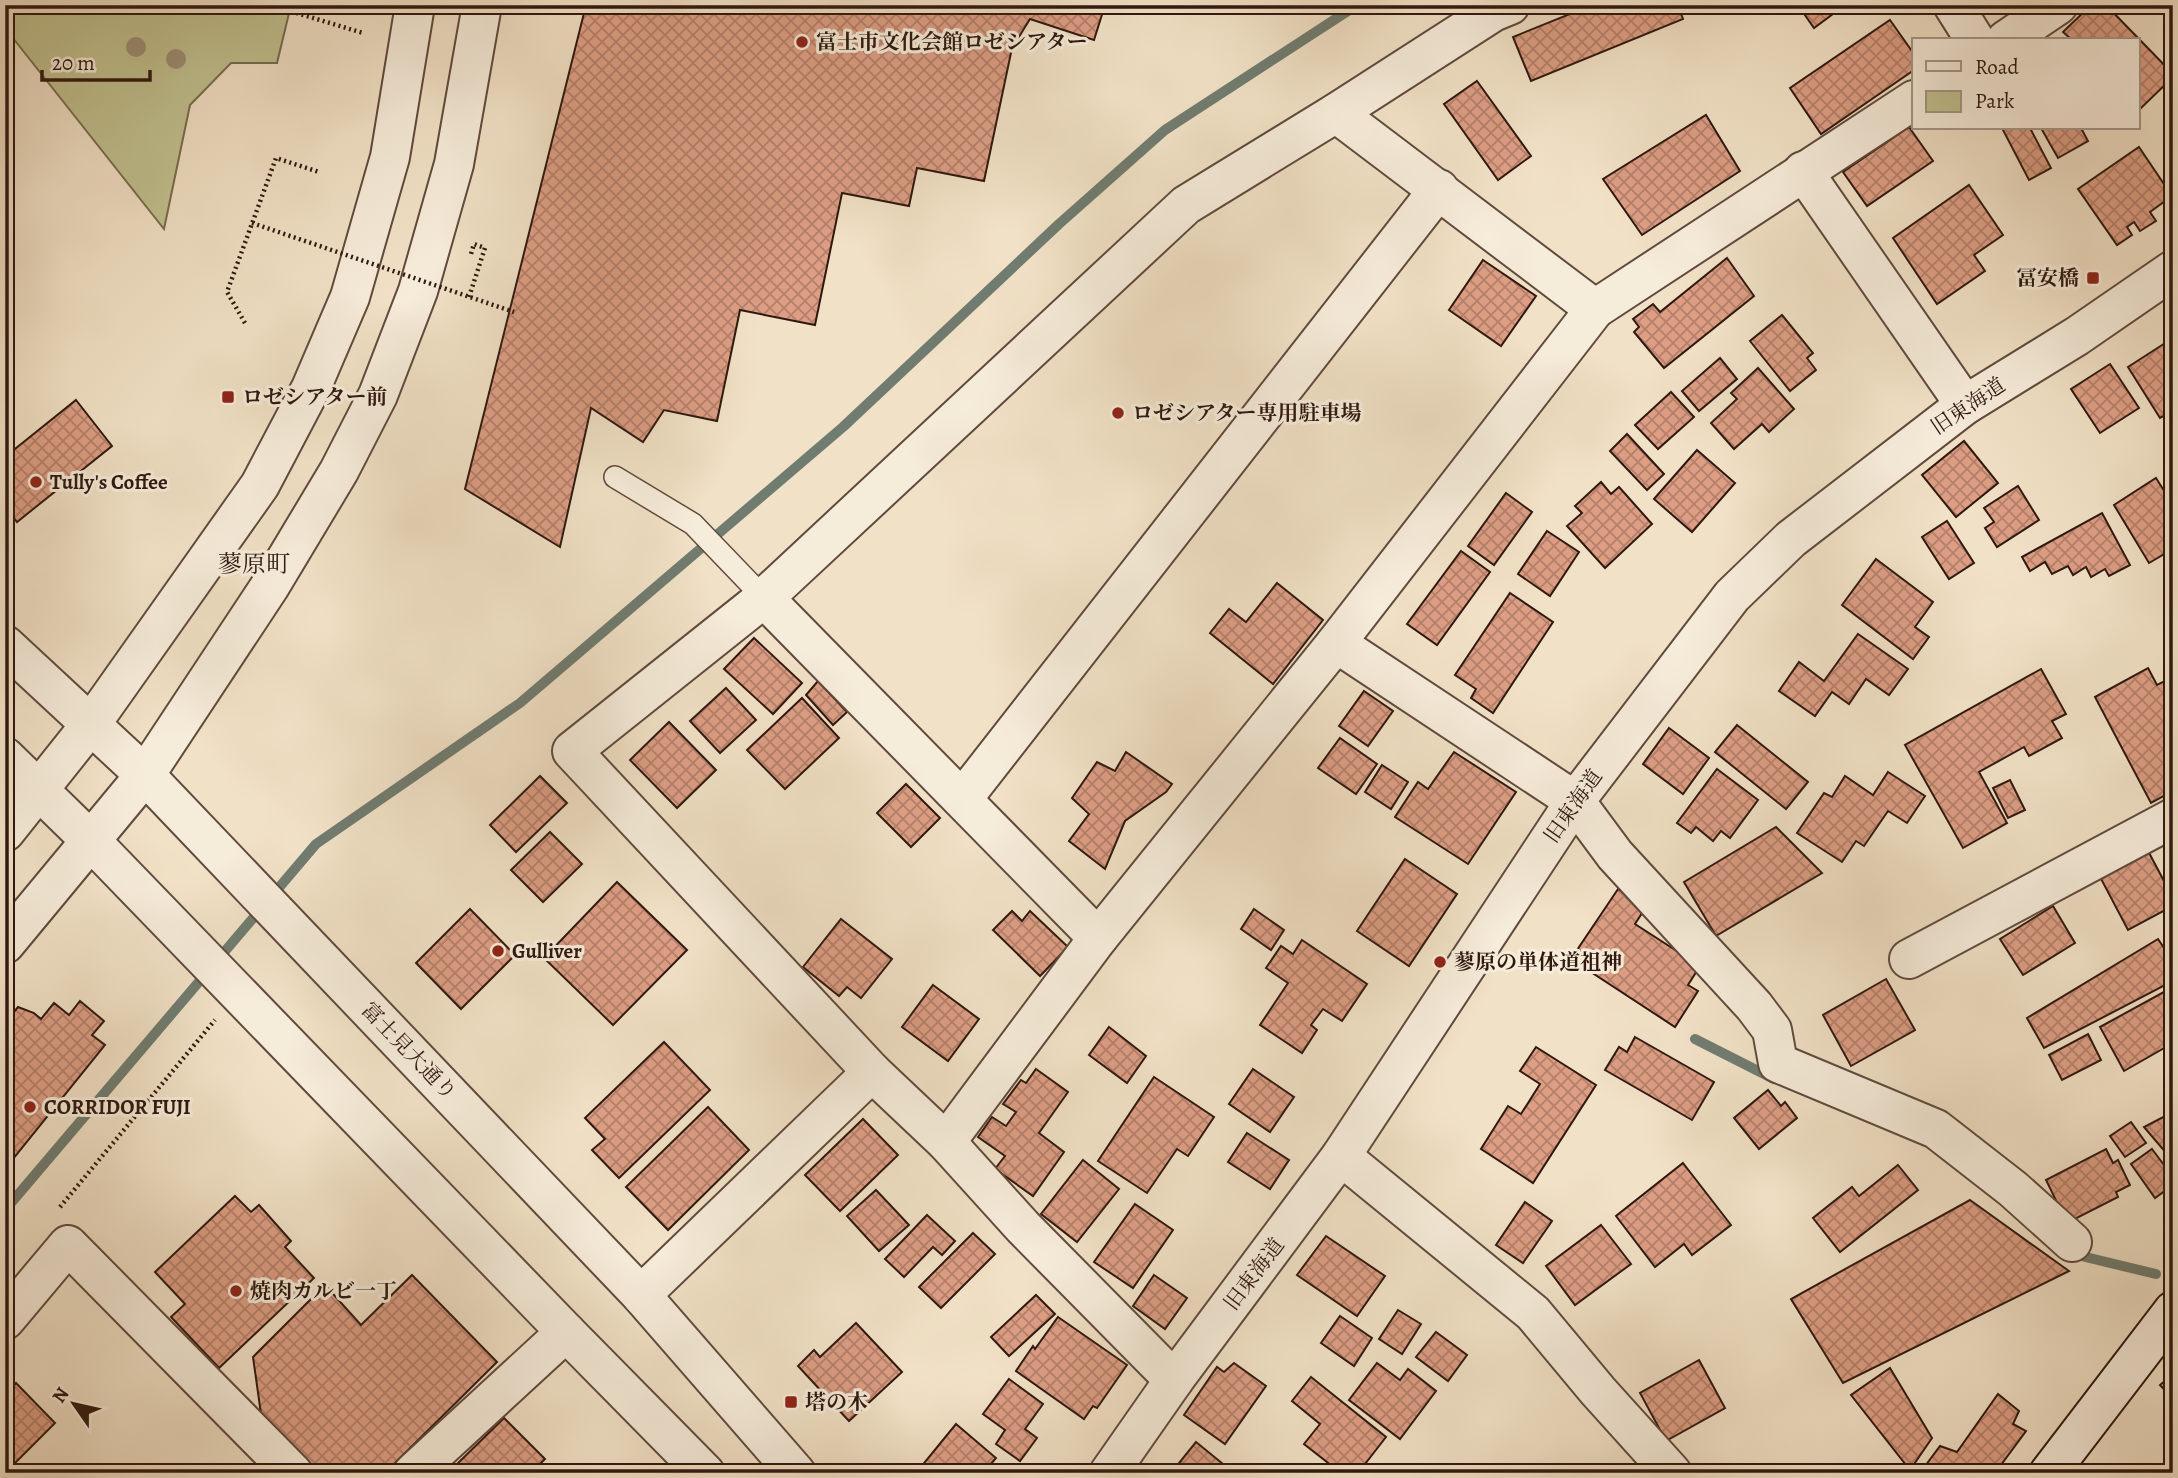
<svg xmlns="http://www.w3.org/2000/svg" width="2178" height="1478" viewBox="0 0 2178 1478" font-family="Alegreya,'Noto Serif JP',serif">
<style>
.green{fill:#c1c190;stroke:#786c50;stroke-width:2}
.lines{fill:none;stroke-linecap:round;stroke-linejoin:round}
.stream{stroke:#707c70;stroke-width:10}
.building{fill:url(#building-cross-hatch);stroke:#2f1810;stroke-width:2}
.service-casing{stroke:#604a3e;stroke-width:24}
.minor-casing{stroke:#604a3e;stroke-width:42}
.tertiary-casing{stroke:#604a3e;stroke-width:42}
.secondary-casing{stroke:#2f1810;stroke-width:42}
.path{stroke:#2f1810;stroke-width:4.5;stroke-dasharray:2 3.5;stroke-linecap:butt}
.service{stroke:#f6ecda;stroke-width:21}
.minor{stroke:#f6ecda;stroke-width:38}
.tertiary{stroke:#f6ecda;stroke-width:38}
.secondary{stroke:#f6ecda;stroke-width:38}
.path-bridge{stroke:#2f1810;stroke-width:4.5;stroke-dasharray:2 3.5;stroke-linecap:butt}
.tree{fill:#9e8e77}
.poi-dot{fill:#8f2418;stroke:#f6ecda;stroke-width:2.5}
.labels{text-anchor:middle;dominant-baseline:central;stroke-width:6;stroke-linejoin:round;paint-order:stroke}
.poi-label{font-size:21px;font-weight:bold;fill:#2f1810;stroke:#f6ecda;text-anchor:start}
.street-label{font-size:21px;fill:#2f1810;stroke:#f6ecda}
.quarter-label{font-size:24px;fill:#2f1810;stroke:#f6ecda}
</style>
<defs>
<pattern id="building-cross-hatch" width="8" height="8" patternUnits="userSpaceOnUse" patternTransform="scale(1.75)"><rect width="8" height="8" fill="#dd9e84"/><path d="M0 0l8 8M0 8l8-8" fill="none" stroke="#b4806b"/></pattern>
</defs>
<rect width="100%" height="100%" fill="#f1e1c6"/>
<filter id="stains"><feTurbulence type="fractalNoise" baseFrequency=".00286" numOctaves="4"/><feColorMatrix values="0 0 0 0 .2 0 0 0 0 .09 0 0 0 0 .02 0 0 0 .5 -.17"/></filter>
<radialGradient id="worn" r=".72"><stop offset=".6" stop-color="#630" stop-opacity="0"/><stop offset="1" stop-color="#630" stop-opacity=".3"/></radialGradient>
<polygon class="green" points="5,5 291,5 277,63 231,63 190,105 164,229 5,28"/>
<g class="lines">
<g class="stream">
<polyline points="1695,1039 1774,1079"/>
<polyline points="5,1210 316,844 520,703 843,427 1059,224 1165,130 1357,5"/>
<polyline points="2069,1253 2156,1274"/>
</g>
</g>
<g class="building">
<polygon points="586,5 1105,5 1094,40 1030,19 1012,48 984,181 917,168 909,206 842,193 815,325 740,310 717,421 664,410 643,442 591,408 560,547 465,489"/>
<polygon points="1592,5 1678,5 1683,19 1531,81 1513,37"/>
<polygon points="1798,5 1845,5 1814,28"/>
<polygon points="2091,5 2106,5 2173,74 2173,77 2138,111 2138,40 2072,40 2063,32"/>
<polygon points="1890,20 1914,54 1914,70 1821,134 1790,88"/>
<polygon points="1477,81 1531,156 1498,180 1444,104"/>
<polygon points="1706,115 1740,171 1642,235 1603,179"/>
<polygon points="1909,127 1933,161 1867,206 1843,172"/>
<polygon points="2002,128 2030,128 2051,168 2029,180"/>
<polygon points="2041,128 2081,128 2088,141 2058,158"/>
<polygon points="2139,147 2172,196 2150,212 2156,221 2140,231 2134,222 2127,227 2132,235 2117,245 2078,189"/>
<polygon points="1969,185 2003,235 1974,255 1985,271 1937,304 1893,238"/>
<polygon points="1727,258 1754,296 1664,368 1634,332 1639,327 1633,319 1653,304 1660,312"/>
<polygon points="1483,260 1536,296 1501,346 1449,310"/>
<polygon points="1782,315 1813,353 1807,358 1816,370 1790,391 1750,341"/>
<polygon points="2173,338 2173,411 2160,418 2128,367"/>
<polygon points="1720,358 1737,379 1699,411 1682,391"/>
<polygon points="2110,364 2139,408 2100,433 2071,389"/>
<polygon points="1758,368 1794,409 1769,432 1762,424 1734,449 1711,423 1737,399 1731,393"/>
<polygon points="1671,392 1694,417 1658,449 1635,425"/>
<polygon points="76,400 112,446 17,522 5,507 5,457"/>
<polygon points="1627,434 1664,474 1647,490 1610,451"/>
<polygon points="1964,441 1998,483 1956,517 1922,475"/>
<polygon points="1697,450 1735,483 1692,532 1654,499"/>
<polygon points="2156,478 2173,505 2173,549 2149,563 2114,505"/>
<polygon points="1601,482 1611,494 1619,487 1652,524 1605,568 1567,526 1582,513 1575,506"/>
<polygon points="2018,486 2039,520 1997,547 1985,528 1994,522 1984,508"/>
<polygon points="1506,493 1532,512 1494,565 1468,546"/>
<polygon points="2102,513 2130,565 2109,576 2105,569 2091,577 2086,567 2073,575 2068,566 2052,574 2045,562 2030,571 2022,557"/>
<polygon points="1947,521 1974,563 1949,579 1922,537"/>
<polygon points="1547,531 1579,552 1550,596 1518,574"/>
<polygon points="1461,551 1490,572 1437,645 1407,624"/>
<polygon points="1876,559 1933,602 1915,627 1929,637 1913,659 1842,605"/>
<polygon points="1277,583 1323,620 1273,684 1210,633 1229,609 1246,622"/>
<polygon points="1510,593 1553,622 1493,713 1471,698 1476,689 1455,675"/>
<polygon points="1858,634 1908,669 1889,695 1866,679 1849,704 1832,692 1815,716 1779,691 1799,662 1824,681"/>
<polygon points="754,638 802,683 773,714 724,669"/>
<polygon points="2148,668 2157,685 2169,679 2173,686 2173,791 2151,803 2095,697"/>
<polygon points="2041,669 2066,714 2052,721 2062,738 2029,756 2024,747 1979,772 2007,823 1963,848 1905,745"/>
<polygon points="818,681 847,712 833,725 806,695"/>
<polygon points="726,688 756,720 720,753 690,721"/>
<polygon points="1364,691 1393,711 1368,746 1339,726"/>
<polygon points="802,698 839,738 785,789 747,750"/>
<polygon points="669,722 716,770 677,808 630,760"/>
<polygon points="1737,725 1808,782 1786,809 1715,752"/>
<polygon points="1669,728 1709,758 1683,794 1643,764"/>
<polygon points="1340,738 1377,764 1356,794 1318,768"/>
<polygon points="1126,752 1172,784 1166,792 1125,821 1105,869 1069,841 1089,814 1072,798 1097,762 1115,771"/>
<polygon points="1454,752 1516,792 1468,864 1395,817 1418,782 1428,789"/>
<polygon points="1382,765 1408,782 1391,809 1365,792"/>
<polygon points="1717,769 1758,800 1730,838 1721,831 1713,841 1696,827 1691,833 1677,823"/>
<polygon points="1888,772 1925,796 1907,823 1888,811 1864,846 1856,841 1842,862 1797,833 1824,793 1832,797 1845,776 1873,795"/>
<polygon points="540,776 567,803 516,852 490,825"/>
<polygon points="2010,780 2025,810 2008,818 1993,788"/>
<polygon points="906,784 940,818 911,847 877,813"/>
<polygon points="1776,827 1822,873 1716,936 1684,882"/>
<polygon points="550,832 582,864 543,902 511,870"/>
<polygon points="2147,849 2173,898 2173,906 2128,930 2099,875"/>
<polygon points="1405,859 1457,894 1409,966 1357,931"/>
<polygon points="617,882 687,950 613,1025 544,958"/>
<polygon points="1618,889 1646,907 1635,924 1700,966 1688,985 1698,991 1675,1027 1571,959"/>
<polygon points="2053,906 2075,943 2023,975 2000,939"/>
<polygon points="470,909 515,955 461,1009 416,963"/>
<polygon points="1254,909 1284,930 1271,950 1241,929"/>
<polygon points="1012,911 1022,921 1030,911 1068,947 1040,976 993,930"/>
<polygon points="841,919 892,959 861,998 847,987 839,996 803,967"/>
<polygon points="2158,939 2166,951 2173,947 2173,981 2044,1048 2027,1018"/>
<polygon points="1302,940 1367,984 1342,1021 1323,1009 1311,1025 1317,1030 1302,1053 1260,1025 1288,983 1266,968 1281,946 1293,954"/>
<polygon points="1886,979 1915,1030 1851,1066 1823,1015"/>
<polygon points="933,985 979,1019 948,1061 902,1027"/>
<polygon points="2173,987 2173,1043 2124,1071 2100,1027"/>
<polygon points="80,1001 104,1021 92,1035 105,1045 5,1169 5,1023 18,1007 34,1013 41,1019 54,1003 69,1015"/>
<polygon points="1109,1027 1146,1056 1127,1083 1089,1055"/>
<polygon points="2088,1034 2101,1060 2062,1080 2049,1055"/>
<polygon points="1635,1037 1714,1082 1692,1120 1605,1070 1619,1047 1627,1052"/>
<polygon points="664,1042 710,1090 619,1178 592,1150 605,1139 585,1118"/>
<polygon points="1536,1047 1596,1085 1533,1183 1481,1149 1508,1106 1521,1114 1540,1084 1520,1071"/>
<polygon points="1036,1069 1068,1092 1039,1133 1064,1152 1033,1196 995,1169 1005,1156 978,1137 992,1117 1006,1126 1016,1112 1003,1104 1021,1080 1026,1083"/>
<polygon points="1253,1069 1294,1097 1270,1132 1229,1104"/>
<polygon points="1154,1077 1214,1117 1188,1156 1177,1149 1147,1193 1098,1161"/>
<polygon points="1768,1090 1781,1106 1785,1102 1797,1118 1759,1149 1734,1118"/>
<polygon points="708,1107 749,1150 668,1230 626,1187"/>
<polygon points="2173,1112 2173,1161 2144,1127"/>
<polygon points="863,1119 898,1155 840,1211 805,1175"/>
<polygon points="2131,1122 2146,1143 2125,1157 2110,1136"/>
<polygon points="1247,1133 1289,1160 1270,1189 1228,1162"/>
<polygon points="2106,1149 2113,1163 2118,1160 2130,1185 2116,1192 2118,1197 2067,1223 2046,1180"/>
<polygon points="2152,1149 2173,1177 2173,1185 2155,1198 2131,1164"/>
<polygon points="1083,1160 1119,1189 1077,1242 1041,1214"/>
<polygon points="1683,1163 1731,1225 1692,1255 1684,1244 1655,1267 1616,1216"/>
<polygon points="1898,1165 1918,1190 1840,1252 1813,1218 1852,1187 1859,1196"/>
<polygon points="876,1190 909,1225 879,1251 847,1216"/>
<polygon points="235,1196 251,1212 259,1205 291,1241 285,1247 314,1278 219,1368 171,1317 185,1304 155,1272"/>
<polygon points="1970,1200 2069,1271 1843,1383 1791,1299"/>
<polygon points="1525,1202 1552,1221 1523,1263 1496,1245"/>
<polygon points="1135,1204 1173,1230 1133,1288 1094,1262"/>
<polygon points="927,1215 955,1241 942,1255 933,1247 904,1277 885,1259"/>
<polygon points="1601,1225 1631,1264 1575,1305 1546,1266"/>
<polygon points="973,1233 995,1254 941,1308 919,1287"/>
<polygon points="1326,1236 1385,1276 1357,1316 1297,1275"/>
<polygon points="412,1275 497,1362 385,1473 318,1473 261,1414 253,1357 325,1285 361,1325"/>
<polygon points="1154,1275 1187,1298 1165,1329 1133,1306"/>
<polygon points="1036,1295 1055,1314 1009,1356 991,1337"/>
<polygon points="1398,1310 1421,1324 1402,1354 1379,1339"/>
<polygon points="1340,1316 1372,1338 1354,1366 1321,1343"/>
<polygon points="1058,1317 1127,1365 1097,1408 1093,1406 1084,1419 1016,1371 1033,1346 1035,1349"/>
<polygon points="856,1323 902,1372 849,1421 798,1366 814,1350 820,1357"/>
<polygon points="1436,1332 1467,1355 1448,1381 1416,1357"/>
<polygon points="1699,1360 1725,1408 1666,1441 1640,1393"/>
<polygon points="1234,1363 1266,1386 1225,1444 1184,1415 1217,1367 1224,1372"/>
<polygon points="1377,1363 1400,1380 1408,1369 1436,1391 1400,1439 1349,1400"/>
<polygon points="1890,1368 1932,1438 1910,1470 1851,1395"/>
<polygon points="2173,1374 2173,1399 2160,1385"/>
<polygon points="1311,1377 1386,1437 1358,1473 1341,1473 1304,1444 1320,1424 1292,1401"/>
<polygon points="1009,1379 1043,1404 1025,1429 1037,1438 1020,1461 996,1444 1005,1430 983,1414"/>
<polygon points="16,1383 55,1423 5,1473 5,1394"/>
<polygon points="1998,1394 2019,1411 2013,1424 2026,1431 1995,1473 1920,1473 1940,1446 1957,1452"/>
<polygon points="504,1418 545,1459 531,1473 459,1473 454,1467"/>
<polygon points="956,1424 996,1458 983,1473 916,1473"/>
<polygon points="1196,1442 1234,1473 1171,1473"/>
</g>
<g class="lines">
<g class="service-casing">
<polyline id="service" points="615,477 693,524 764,598"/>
</g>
<g class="minor-casing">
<g id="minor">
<polyline points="1953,5 1975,40"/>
<polyline points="2006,40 2058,5"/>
<polyline points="1336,113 1595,309"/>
<polyline points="1803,171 1965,405"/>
<polyline points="764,598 1098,938"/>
<polyline points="1336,643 1575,801 1615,855 1754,1006 1772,1030 1778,1063 1936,1129 2013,1189 2072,1242"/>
<polyline points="963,798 1439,189"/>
<polyline points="1909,959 2173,818"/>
<polyline points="946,1142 1098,938 1336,643 1595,309 1914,100"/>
<polyline points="1341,1156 1533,1313 1598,1391 1672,1473"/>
<polyline points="641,1295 872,1072"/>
<polyline points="5,1320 68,1245 293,1473"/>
<polyline points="1174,1380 1023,1227 946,1142 872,1072 572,751 764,598 1186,205 1336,113 1493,12 1510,5"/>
<polyline points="413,1473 566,1332"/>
</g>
</g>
<g class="tertiary-casing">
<g id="tertiary">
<polyline points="5,645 145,775 641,1295 796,1473"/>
<polyline points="5,757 90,840 566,1332 705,1473"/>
<polyline points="5,832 91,724 260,485 311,388 350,297 390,157 415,5"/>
<polyline points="5,944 145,775 270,586 339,471 378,395 418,291 454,164 482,5"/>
<polyline points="1109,1473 1174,1380 1341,1156 1575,801 1732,596 1791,539 1965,405 2077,336 2173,270"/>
</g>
</g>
<g class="secondary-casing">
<polyline id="secondary" points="2049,1473 2173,1311"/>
</g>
<g class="path">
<polyline points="270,5 363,33"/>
<polyline points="469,297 485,248 474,244 471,254"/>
<polyline points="245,323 227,292 276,158 319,172"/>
<polyline points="60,1207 215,1020"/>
</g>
<use href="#service" class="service"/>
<use href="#minor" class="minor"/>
<use href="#tertiary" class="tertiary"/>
<use href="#secondary" class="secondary"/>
<polyline class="path-bridge" points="252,223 514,312"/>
</g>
<g class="tree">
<circle cx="136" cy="47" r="10"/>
<circle cx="176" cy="59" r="10"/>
</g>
<g class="poi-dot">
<circle cx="802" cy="42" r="7"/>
<rect x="2086" y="271" width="14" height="14" rx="3.5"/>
<rect x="221" y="390" width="14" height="14" rx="3.5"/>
<circle cx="1118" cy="413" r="7"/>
<circle cx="36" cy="482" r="7"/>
<circle cx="498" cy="951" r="7"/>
<circle cx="1440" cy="962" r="7"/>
<circle cx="30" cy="1107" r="7"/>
<circle cx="236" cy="1291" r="7"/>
<rect x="784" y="1395" width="14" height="14" rx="3.5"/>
</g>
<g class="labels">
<g class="poi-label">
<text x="816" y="42">富士市文化会館ロゼシアター</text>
<text x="2079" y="278" text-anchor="end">冨安橋</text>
<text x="242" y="397">ロゼシアター前</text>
<text x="1132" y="413">ロゼシアター専用駐車場</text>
<text x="50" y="482">Tully's Coffee</text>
<text x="512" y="951">Gulliver</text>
<text x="1454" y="962">蓼原の単体道祖神</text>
<text x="44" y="1107">CORRIDOR FUJI</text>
<text x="250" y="1291">焼肉カルビ一丁</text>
<text x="805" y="1402">塔の木</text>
</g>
<g class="street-label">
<text transform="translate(1968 406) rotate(-34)">旧東海道</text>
<text transform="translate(1573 806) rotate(-55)">旧東海道</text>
<text transform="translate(409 1051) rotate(46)">富士見大通り</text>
<text transform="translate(1254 1274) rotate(-53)">旧東海道</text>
</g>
<g class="quarter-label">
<text x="254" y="564">蓼原町</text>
</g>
</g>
<rect width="2178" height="1478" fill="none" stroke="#f1e1c6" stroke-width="28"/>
<rect x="7" y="7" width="2164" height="1464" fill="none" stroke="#2f1810" stroke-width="3.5"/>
<rect x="14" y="14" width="2150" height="1450" fill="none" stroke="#2f1810" stroke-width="2"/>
<rect x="1912" y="38" width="228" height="91" fill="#f6ecda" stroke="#a69789" stroke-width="2"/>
<rect x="1926" y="61" width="35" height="10" fill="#f6ecda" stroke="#a69789" stroke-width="2"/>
<text x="1975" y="74" font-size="21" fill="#2f1810">Road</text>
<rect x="1926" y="91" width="35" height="21" fill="#c1c190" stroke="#a69789" stroke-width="2"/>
<text x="1975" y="108" font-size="21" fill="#2f1810">Park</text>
<g transform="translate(74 1404) rotate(304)" stroke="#f6ecda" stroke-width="5" paint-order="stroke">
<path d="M0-5L12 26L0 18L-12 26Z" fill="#2f1810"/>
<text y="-10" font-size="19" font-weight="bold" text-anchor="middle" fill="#2f1810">N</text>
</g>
<path d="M42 70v10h108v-10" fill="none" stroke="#2f1810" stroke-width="3.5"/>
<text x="52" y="70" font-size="21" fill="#2f1810" stroke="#f6ecda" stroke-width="5" paint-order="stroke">20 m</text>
<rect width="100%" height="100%" filter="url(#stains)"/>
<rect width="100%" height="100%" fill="url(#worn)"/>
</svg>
